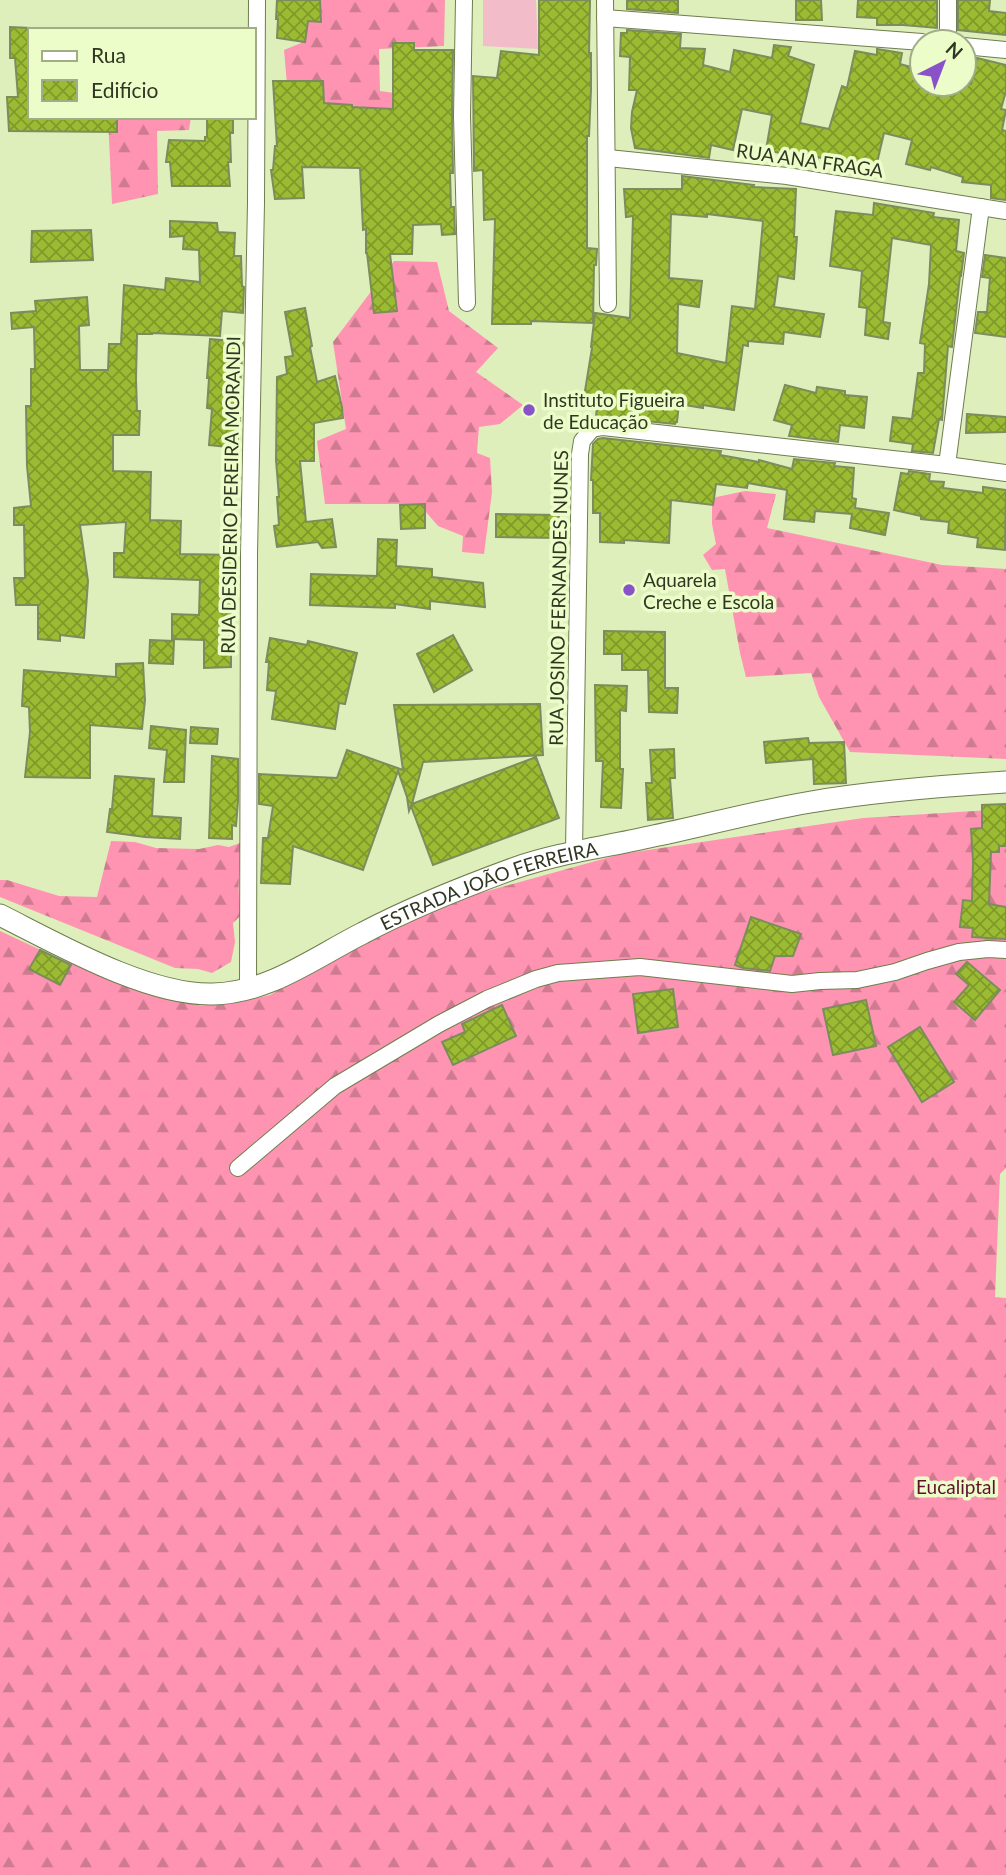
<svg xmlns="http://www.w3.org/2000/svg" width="1006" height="1875" viewBox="0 0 1006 1875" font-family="Lato,sans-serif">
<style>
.forest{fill:url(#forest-firs)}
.green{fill:#f2bdc9}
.building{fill:url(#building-cross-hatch);stroke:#7d8c5d;stroke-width:2;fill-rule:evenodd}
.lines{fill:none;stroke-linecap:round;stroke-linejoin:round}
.minor-casing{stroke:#6e7d4d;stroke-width:18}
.tertiary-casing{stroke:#6e7d4d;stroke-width:23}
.minor{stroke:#fff;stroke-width:16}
.tertiary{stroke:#fff;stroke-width:21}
.poi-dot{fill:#8952c9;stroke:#ecfdc9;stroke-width:2.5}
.labels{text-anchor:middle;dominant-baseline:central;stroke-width:7;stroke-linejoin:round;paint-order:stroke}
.street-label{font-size:19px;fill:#303622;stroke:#ecfdc9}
.poi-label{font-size:19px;fill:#303622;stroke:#ecfdc9;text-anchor:start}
.park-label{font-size:19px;fill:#600e2f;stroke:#ecfdc9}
</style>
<defs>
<pattern id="forest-firs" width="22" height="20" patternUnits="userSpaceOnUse" patternTransform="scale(1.75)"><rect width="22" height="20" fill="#fe94b2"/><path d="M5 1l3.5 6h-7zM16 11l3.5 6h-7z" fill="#ce7a90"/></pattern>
<pattern id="building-cross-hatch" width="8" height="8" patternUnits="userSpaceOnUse" patternTransform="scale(1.75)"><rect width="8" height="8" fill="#9bbc32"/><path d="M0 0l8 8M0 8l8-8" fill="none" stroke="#7f9a2a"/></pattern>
</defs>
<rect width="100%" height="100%" fill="#deefbc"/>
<g class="forest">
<polygon points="319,0 445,0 444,46 379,49 380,91 423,97 378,122 360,106 337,115 289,107 284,50 301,43 301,21"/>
<polygon points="108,117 191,117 189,130 157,131 158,194 112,204"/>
<polygon points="394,261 437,262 449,311 498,348 476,372 523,405 500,424 479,427 477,453 490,458 492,492 484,554 462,552 463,536 438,526 419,504 325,504 317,441 346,429 333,342"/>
<polygon points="745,491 776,494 767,528 942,565 1006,569 1006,759 850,752 819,697 811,673 746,677 740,653 725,569 712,570 703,555 716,544 712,524 712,498"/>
<polygon points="1006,809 1006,1168 1000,1174 995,1297 1006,1298 1006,1875 0,1875 0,931 58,958 141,991 201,1006 240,1002 270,995 352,948 455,900 621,854 863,818"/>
<path d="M111,841L135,842L156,848L199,849L218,845L229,847L240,843C241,856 240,867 239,879C238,891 240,904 240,916L233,923L235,942L231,962L212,973L198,969L175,968L0,897V880H7L59,896L97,897Z"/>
</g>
<polygon class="green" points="483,0 536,0 538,49 483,46"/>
<g class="building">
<polygon points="277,0 320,0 321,22 308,21 305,42 277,38 278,19 276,19"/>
<polygon points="539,0 590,0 589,53 591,53 591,90 589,136 587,136 587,248 597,249 596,265 594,265 593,323 531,321 531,324 492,324 495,219 484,220 483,170 474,171 473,76 497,78 501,51 539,55"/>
<polygon points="627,0 678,0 678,13 627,9"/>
<polygon points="796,0 821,0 822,20 796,20"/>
<polygon points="858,0 937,0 937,28 903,25 877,25 877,18 857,17"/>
<polygon points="958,0 990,0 989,11 1006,13 1006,35 958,30"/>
<polygon points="10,27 30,28 30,117 117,117 117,132 9,131 7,97 18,97 15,58 10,58"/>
<polygon points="627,30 681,34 680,48 705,49 703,65 730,72 734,50 772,58 774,45 791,47 788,56 814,65 800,123 829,129 842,86 847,88 855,51 877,55 877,49 902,53 900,64 922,70 922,84 971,84 977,58 1006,65 1006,91 1001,109 1006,110 1002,130 1006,131 1006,200 991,198 991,185 962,182 963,177 931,167 930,170 906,164 912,140 884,133 876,167 849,160 847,165 818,157 817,161 766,150 772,115 742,109 733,150 711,145 709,158 635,148 631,128 632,112 637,90 629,90 630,57 620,56 621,33 627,33"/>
<polygon points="393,43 414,43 414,50 453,50 452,116 453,173 450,173 451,207 454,207 455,234 442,235 441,224 413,225 412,254 390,254 397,311 374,313 367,253 366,253 366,229 363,230 360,168 302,167 304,198 275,199 271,170 273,170 275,146 277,146 273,81 323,81 324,103 352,105 352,107 393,109"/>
<polygon points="207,117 233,117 233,133 230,133 231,162 228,162 230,186 172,186 170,162 166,162 169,140 205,141 205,137 207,137"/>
<path d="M682,176L754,185L753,187L796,189L794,237H797L794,279L778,276L774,307L824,314L820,337L784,332L783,344L748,341V346L743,345L734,410L703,405V408L679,404L677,422H676L675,424L604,417L596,418L597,404L583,403L592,348L591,347L595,313L630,318L633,216L626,217L624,189H682ZM671,214L707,217V214L763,221L755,309L732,306L726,363L677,353L678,304L699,307L702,281L669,278Z"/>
<polygon points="874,203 934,213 933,217 959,220 956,251 964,253 961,276 960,276 952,347 948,346 942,420 939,419 933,453 912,451 913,444 890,441 893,417 912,419 918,373 924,373 925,344 920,343 929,284 931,245 892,238 883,322 890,323 888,339 865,335 867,308 859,307 862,271 830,266 836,211 873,215"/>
<polygon points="170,221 217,223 218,232 235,233 234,256 241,256 242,286 244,287 243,313 222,311 220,336 152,333 152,334 137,334 136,379 137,411 140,411 139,435 113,435 113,471 151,472 150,520 181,521 180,554 237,555 238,588 231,588 230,644 231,644 231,667 204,668 204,640 172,639 172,614 199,615 200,580 114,577 114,553 124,553 126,522 80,525 88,581 84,638 60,635 60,641 38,639 38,605 16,605 14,578 25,578 24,525 14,525 14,508 31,506 27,466 26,406 31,406 31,369 35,369 34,327 12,329 11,313 36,311 35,301 87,297 89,325 79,326 80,370 108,370 109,344 121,344 124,285 165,290 166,278 200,282 199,250 183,249 184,236 170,237"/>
<polygon points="91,230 93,260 31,262 32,231"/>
<polygon points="985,255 1006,258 1006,337 975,333 978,312 987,312 990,278 982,277"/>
<polygon points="305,308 312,346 310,347 317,382 335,376 342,407 343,418 314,423 314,461 300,461 306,522 332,519 336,547 322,548 318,542 277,547 274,526 279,525 277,497 279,497 276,460 277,377 287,374 285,357 293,356 285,312"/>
<polygon points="210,339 243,342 238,418 240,418 237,448 209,445 212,409 207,408 209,378 207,378"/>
<polygon points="785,385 816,393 817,387 845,391 845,395 867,397 864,428 840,425 838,442 789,436 792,425 774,420"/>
<polygon points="967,414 1006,417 1006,432 966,433"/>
<polygon points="603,438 721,451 720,455 759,462 759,460 792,469 794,459 835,463 834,466 854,468 852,498 856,499 855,508 889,513 885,535 850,528 852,514 815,511 814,522 784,519 787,490 748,483 747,488 716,484 713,505 671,500 669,543 624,540 624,543 600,542 600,513 593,513 593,480 591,480 593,444 598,439"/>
<polygon points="909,471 930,474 929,481 944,482 943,488 983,493 983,487 1006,490 1005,550 977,547 978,538 948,533 949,522 921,519 921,516 894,510 901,473 908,474"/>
<polygon points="425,504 425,528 401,529 400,505"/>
<polygon points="496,514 559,515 559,538 496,537"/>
<polygon points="378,539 397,540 396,566 432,569 432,577 483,583 485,607 430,601 430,609 395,604 395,608 310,605 311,574 377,576"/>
<polygon points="604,631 665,632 665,688 678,688 677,713 649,712 648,670 622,670 622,654 604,654"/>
<polygon points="453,635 472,670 434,692 417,654"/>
<polygon points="270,638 307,645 308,641 357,653 345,704 339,703 335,729 272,719 276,691 267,690 269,662 266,662"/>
<polygon points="150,640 174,641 173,664 149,663"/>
<polygon points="143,663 145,700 142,729 90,725 90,778 25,777 30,732 29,707 22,706 24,670 116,677 116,664"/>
<polygon points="595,685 627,686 626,711 620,710 620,769 623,769 621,808 601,807 603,761 596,761"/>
<polygon points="540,704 543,755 423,762 412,804 536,757 559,818 433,865 411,806 409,811 407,797 398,771 363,870 293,846 290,884 261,883 263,838 268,838 273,806 259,804 259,774 337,778 347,750 403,770 394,705"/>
<polygon points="151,726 186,730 184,782 164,782 167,750 149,748"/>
<polygon points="191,727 218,729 217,744 190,743"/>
<polygon points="808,738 809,743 844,742 846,783 814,784 813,759 766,763 764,742"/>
<polygon points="674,749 675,778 670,778 673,818 648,820 646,783 652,783 650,750"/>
<polygon points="212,756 238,759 238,801 236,826 232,825 232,839 209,838"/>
<polygon points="115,776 154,779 152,816 181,818 180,839 145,837 107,832 110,809 112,809"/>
<polygon points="1006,804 1006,846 999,846 999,852 991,852 989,904 1006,907 1006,939 972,937 973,928 960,927 963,900 972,901 973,861 971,829 982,828 982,805"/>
<polygon points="751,917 801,934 793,956 775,956 770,971 743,968 735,965"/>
<polygon points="40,950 71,965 60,985 29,969"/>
<polygon points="967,962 1000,990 975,1020 954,1002 969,985 956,974"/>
<polygon points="673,989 678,1027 638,1033 633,994"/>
<polygon points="866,1000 876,1046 833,1055 823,1009"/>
<polygon points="502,1005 516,1036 453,1065 442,1042 465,1032 462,1024"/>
<polygon points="920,1027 954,1082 922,1102 888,1047"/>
</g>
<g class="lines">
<g class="minor-casing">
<g id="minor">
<polyline points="464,0 462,116 467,303"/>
<polyline points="605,0 608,304"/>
<polyline points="948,0 948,42"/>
<polyline points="605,18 922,42"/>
<polyline points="964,46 1006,50"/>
<polyline points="608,158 787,176 1006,211"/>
<polyline points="947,465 981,207"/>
<polyline points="574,852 580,454 582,441 592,429 603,427 947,465 1006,473"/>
<polyline points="248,990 249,554 256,203 257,0"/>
<polyline points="238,1168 335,1086 439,1024 487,999 536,979 558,973 640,967 792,984 820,981 857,980 895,972 927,961 959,952 988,949 1006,950"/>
</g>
</g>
<g class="tertiary-casing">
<g id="tertiary">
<path id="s1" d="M0,915C58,944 148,996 213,994C269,993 315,957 363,933C412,907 463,887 515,868C558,853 605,847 649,837C703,826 757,811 811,802C875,791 941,786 1006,782"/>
</g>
</g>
<use href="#minor" class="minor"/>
<use href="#tertiary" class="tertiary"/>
</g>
<g class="poi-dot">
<circle cx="529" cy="410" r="7"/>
<circle cx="629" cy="590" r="7"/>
</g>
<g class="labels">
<g class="street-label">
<text transform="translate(810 160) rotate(8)">RUA ANA FRAGA</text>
<text transform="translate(230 495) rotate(-89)">RUA DESIDERIO PEREIRA MORANDI</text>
<text transform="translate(558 598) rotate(-89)">RUA JOSINO FERNANDES NUNES</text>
<text stroke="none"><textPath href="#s1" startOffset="528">ESTRADA JOÃO FERREIRA</textPath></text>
</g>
<g class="poi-label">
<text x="543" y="399">Instituto Figueira<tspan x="543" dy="22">de Educação</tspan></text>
<text x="643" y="579">Aquarela<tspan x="643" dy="22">Creche e Escola</tspan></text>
</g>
<g class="park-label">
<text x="956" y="1486">Eucaliptal</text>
</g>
</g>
<rect x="28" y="28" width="228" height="91" fill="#ecfdc9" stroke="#a1ad86" stroke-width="2"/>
<rect x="42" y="51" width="35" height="10" fill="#ffffff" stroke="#a1ad86" stroke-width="2"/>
<text x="91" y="63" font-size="21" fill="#303622">Rua</text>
<rect x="42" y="80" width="35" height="21" fill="url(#building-cross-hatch)" stroke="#a1ad86" stroke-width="2"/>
<text x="91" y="98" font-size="21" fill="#303622">Edifício</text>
<g transform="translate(943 63) rotate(42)"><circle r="33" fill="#ecfdc9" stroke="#a1ad86" stroke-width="2"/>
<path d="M0-5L12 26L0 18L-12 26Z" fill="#8952c9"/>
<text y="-10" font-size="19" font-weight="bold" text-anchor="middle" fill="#303622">N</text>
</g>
</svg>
